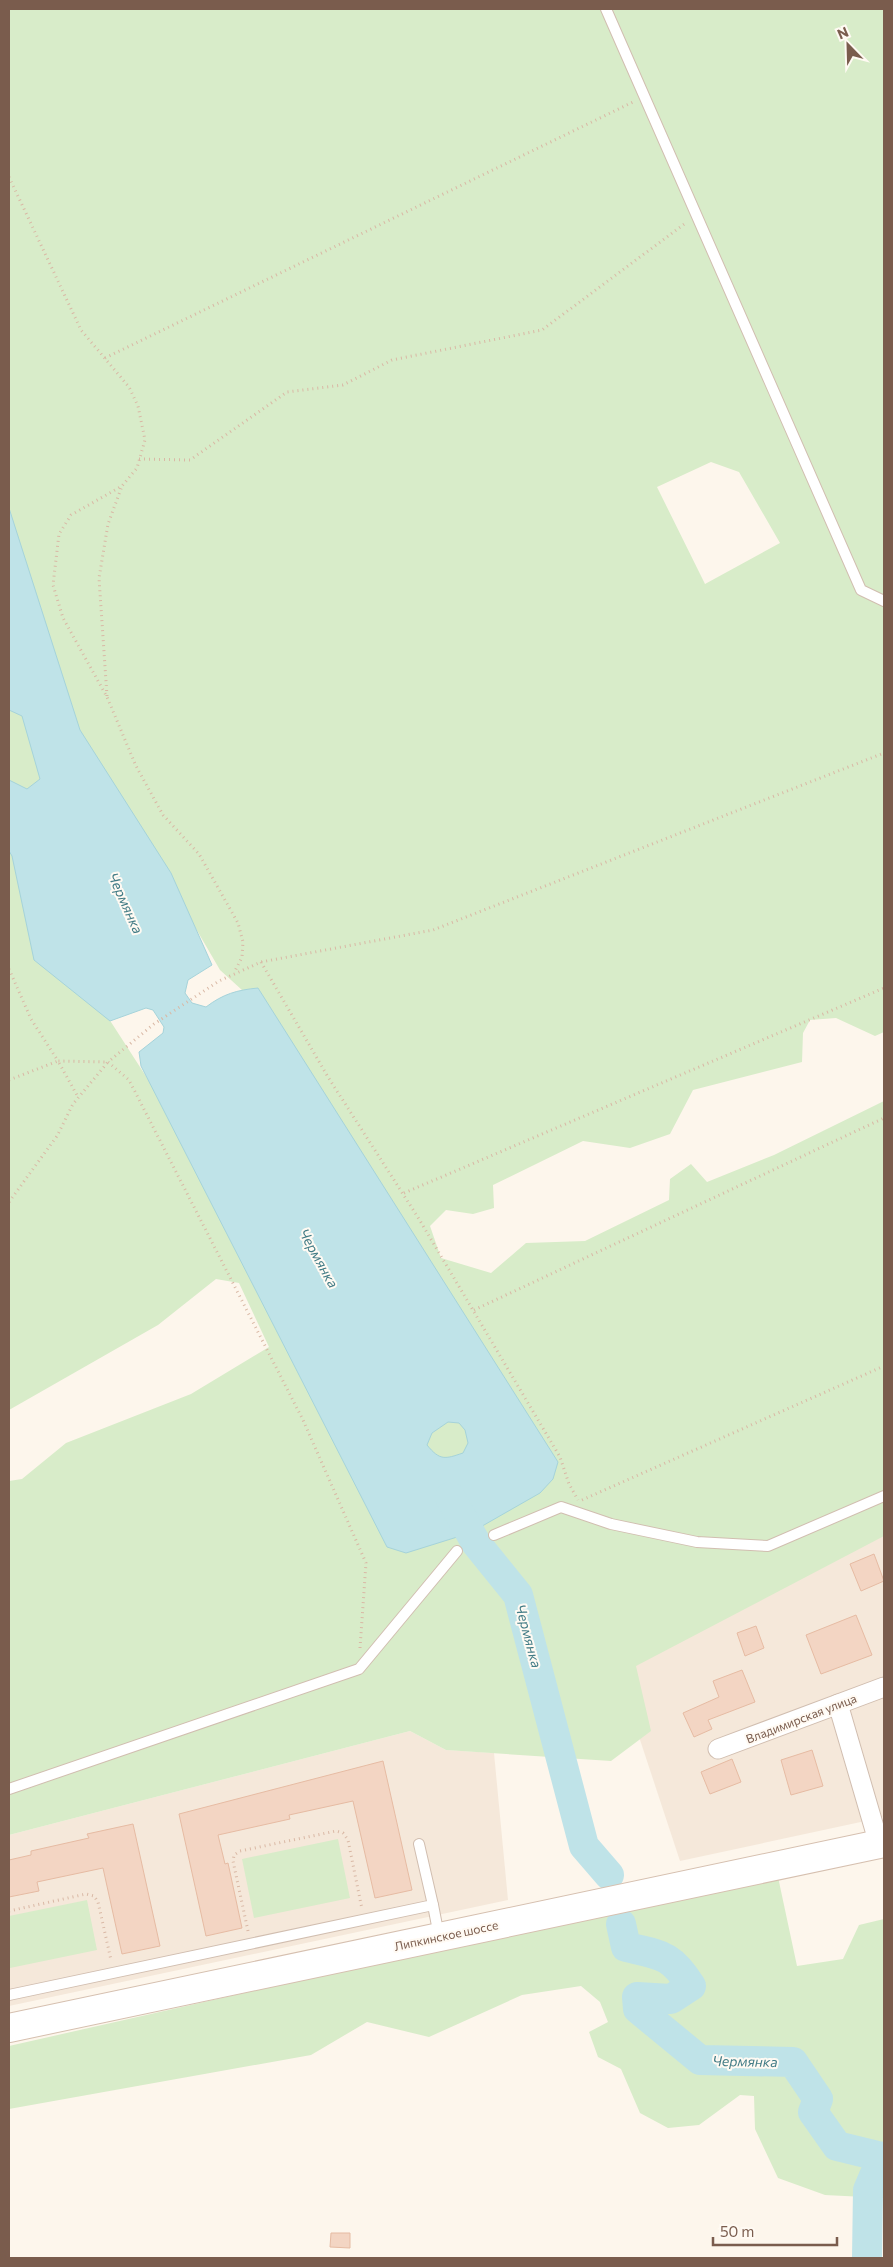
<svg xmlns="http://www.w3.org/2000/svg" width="893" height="2267" viewBox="0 0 893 2267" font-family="Commissioner,sans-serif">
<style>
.residential{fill:#f5e8da}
.green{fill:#d8ecc9;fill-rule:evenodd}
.water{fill:#bfe3e8;stroke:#a5d3da;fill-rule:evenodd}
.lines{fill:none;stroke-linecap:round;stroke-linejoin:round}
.river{stroke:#bfe3e8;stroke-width:30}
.building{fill:#f3d5c3;stroke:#e6bba3}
.lane-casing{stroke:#d1beb0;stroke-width:12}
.street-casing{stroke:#d1beb0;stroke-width:21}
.secondary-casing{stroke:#d6c0b0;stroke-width:30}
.path{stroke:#d9b8a5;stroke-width:3;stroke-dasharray:1 4;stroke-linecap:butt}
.lane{stroke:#fff;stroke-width:10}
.street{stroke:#fff;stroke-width:19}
.secondary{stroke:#fff;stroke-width:28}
.labels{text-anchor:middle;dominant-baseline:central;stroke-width:4;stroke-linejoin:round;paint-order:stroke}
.street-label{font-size:12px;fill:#7a5c4d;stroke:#fffaf3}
.water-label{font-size:14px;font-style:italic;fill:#437c86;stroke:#fffaf3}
</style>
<rect width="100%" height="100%" fill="#fdf6ec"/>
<g class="residential">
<polygon points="884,1534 884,1817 680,1861 616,1667"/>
<polygon points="410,1731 446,1750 494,1753 508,1900 9,2006 9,1835"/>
</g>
<g class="green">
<path d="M9,9H884V1032L875,1036L836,1018L810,1020L803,1033L802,1062L693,1090L670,1134L630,1148L583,1141L493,1185L494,1208L473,1214L446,1210L430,1226L441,1258L491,1273L526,1243L585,1241L669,1200L670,1179L691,1164L707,1182L774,1155L884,1101V1536L636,1666L651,1731L611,1761L446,1750L410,1731L9,1835V1481L22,1479L66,1443L191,1394L269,1347L239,1283L216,1279L158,1325L9,1410V849L100,1005L169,1112L338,1431L536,1487L242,990L220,970L163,872L127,856L9,556ZM711,462L739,472L780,543L705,584L657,487Z"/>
<polygon points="9,704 29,705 48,780 41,792 9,789"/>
<polygon points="455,1413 475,1436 457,1468 427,1458 421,1433"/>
<polygon points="338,1839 350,1898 254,1918 242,1859"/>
<polygon points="778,1877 797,1966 843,1959 859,1925 884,1919 884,2198 825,2195 778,2178 755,2129 754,2096 740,2095 699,2125 668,2128 640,2113 621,2069 598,2057 589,2032 608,2022 600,2002 581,1986 522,1995 429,2037 367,2022 311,2055 9,2109 9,2046 620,1908"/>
<polygon points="87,1900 97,1950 10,1968 9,1916"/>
</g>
<path class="water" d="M9,508L80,730L171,873L212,965L188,980L185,993L192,1003L206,1007C223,994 237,990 258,988L558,1462L553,1479L540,1493L470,1533L406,1553L387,1547L141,1066L139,1052L163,1033L164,1027L153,1010L146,1008L110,1021L34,960L12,856L9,851V780L27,789L40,779L22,716L9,710ZM448,1422L459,1423L465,1430L468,1443L463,1453C445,1459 440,1461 427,1445L432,1433Z"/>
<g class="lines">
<g class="river">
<polyline points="450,1497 476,1543 518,1595 584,1846 609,1875"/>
<path d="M621,1924L626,1947C661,1955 671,1954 691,1986L671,1999L637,1997L638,2009L700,2060L793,2062L818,2099L813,2112L837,2146L882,2157L868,2190L867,2258"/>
</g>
</g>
<g class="building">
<polygon points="874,1554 884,1581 861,1591 850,1564"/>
<polygon points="856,1615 872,1655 821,1674 806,1635"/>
<polygon points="756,1626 764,1648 745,1656 737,1633"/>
<polygon points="742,1670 755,1702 708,1720 712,1729 694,1737 683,1713 719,1697 713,1681"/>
<polygon points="812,1750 823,1786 791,1795 781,1760"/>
<polygon points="732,1759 741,1782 710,1794 701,1772"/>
<polygon points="383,1761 412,1890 375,1898 353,1801 289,1815 290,1819 218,1835 225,1864 228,1863 242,1928 206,1936 179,1814"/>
<polygon points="133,1824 160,1946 122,1954 103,1868 37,1882 39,1891 9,1897 9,1860 31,1855 31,1851 89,1838 87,1834"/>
<polygon points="331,2233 350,2233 350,2248 330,2247"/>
</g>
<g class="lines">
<g class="lane-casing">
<g id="lane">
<polyline points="606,9 861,590 884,601"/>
<polyline points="494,1535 561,1507 611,1524 697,1542 768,1546 884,1496"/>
<polyline points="9,1789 359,1669 457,1551"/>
<polyline points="433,1905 439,1936"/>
<polyline points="9,1995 433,1905 419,1844"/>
</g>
</g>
<g class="street-casing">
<g id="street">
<polyline points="838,1704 879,1844"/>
<polyline points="718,1749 884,1687"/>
</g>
</g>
<g class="secondary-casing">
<polyline id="secondary" points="9,2028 884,1843"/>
</g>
<g class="path">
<polyline points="9,177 81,330 129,387 138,406 145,440 137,468 122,486 71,515 59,534 53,585 63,618 107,697 136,766 163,815 199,854 238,923 243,942 242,957 234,973"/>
<polyline points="105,358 633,102"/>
<polyline points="139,459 190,460 287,392 343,385 392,360 542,330 687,222"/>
<polyline points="107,696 99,578 108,524 122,486"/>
<polyline points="261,962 328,1077 419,1219 560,1457 569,1484 578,1500"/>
<polyline points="9,969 31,1019 58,1061 107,1062"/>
<polyline points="9,1080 58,1061 78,1097"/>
<polyline points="404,1193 884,988"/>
<polyline points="9,1202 57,1136 73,1104 108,1062"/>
<polyline points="474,1310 884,1118"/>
<polyline points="582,1500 884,1366"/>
<polyline points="360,1648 366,1563 303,1420 129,1080 108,1062 154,1024 219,981 261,962 433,930 884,753"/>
<polyline points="9,1911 86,1894 94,1896 98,1902 111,1960"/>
<polyline points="248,1931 233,1861 234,1855 240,1851 336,1831 343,1833 348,1840 362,1909"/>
</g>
<use href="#lane" class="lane"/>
<use href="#street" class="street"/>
<use href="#secondary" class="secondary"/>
</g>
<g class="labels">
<g class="street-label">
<text transform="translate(801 1718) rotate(-21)">Владимирская улица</text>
<text transform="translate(446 1935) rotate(-12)">Липкинское шоссе</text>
</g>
<g class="water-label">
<text transform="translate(126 903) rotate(66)">Чермянка</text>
<text transform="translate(319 1258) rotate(61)">Чермянка</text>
<text transform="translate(529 1636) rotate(75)">Чермянка</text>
<text transform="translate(745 2061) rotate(1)">Чермянка</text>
</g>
</g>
<rect width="893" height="2267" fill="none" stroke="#7a5c4d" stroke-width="20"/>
<g transform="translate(848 45) rotate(337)" stroke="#fffaf3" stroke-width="4" paint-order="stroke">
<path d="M0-4L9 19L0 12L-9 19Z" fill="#7a5c4d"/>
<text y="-8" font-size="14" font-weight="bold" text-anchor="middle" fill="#7a5c4d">N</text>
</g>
<path d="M713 2237v8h124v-8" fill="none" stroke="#7a5c4d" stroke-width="2.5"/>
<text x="720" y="2237" font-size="15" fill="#7a5c4d" stroke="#fffaf3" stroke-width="4" paint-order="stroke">50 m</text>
</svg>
